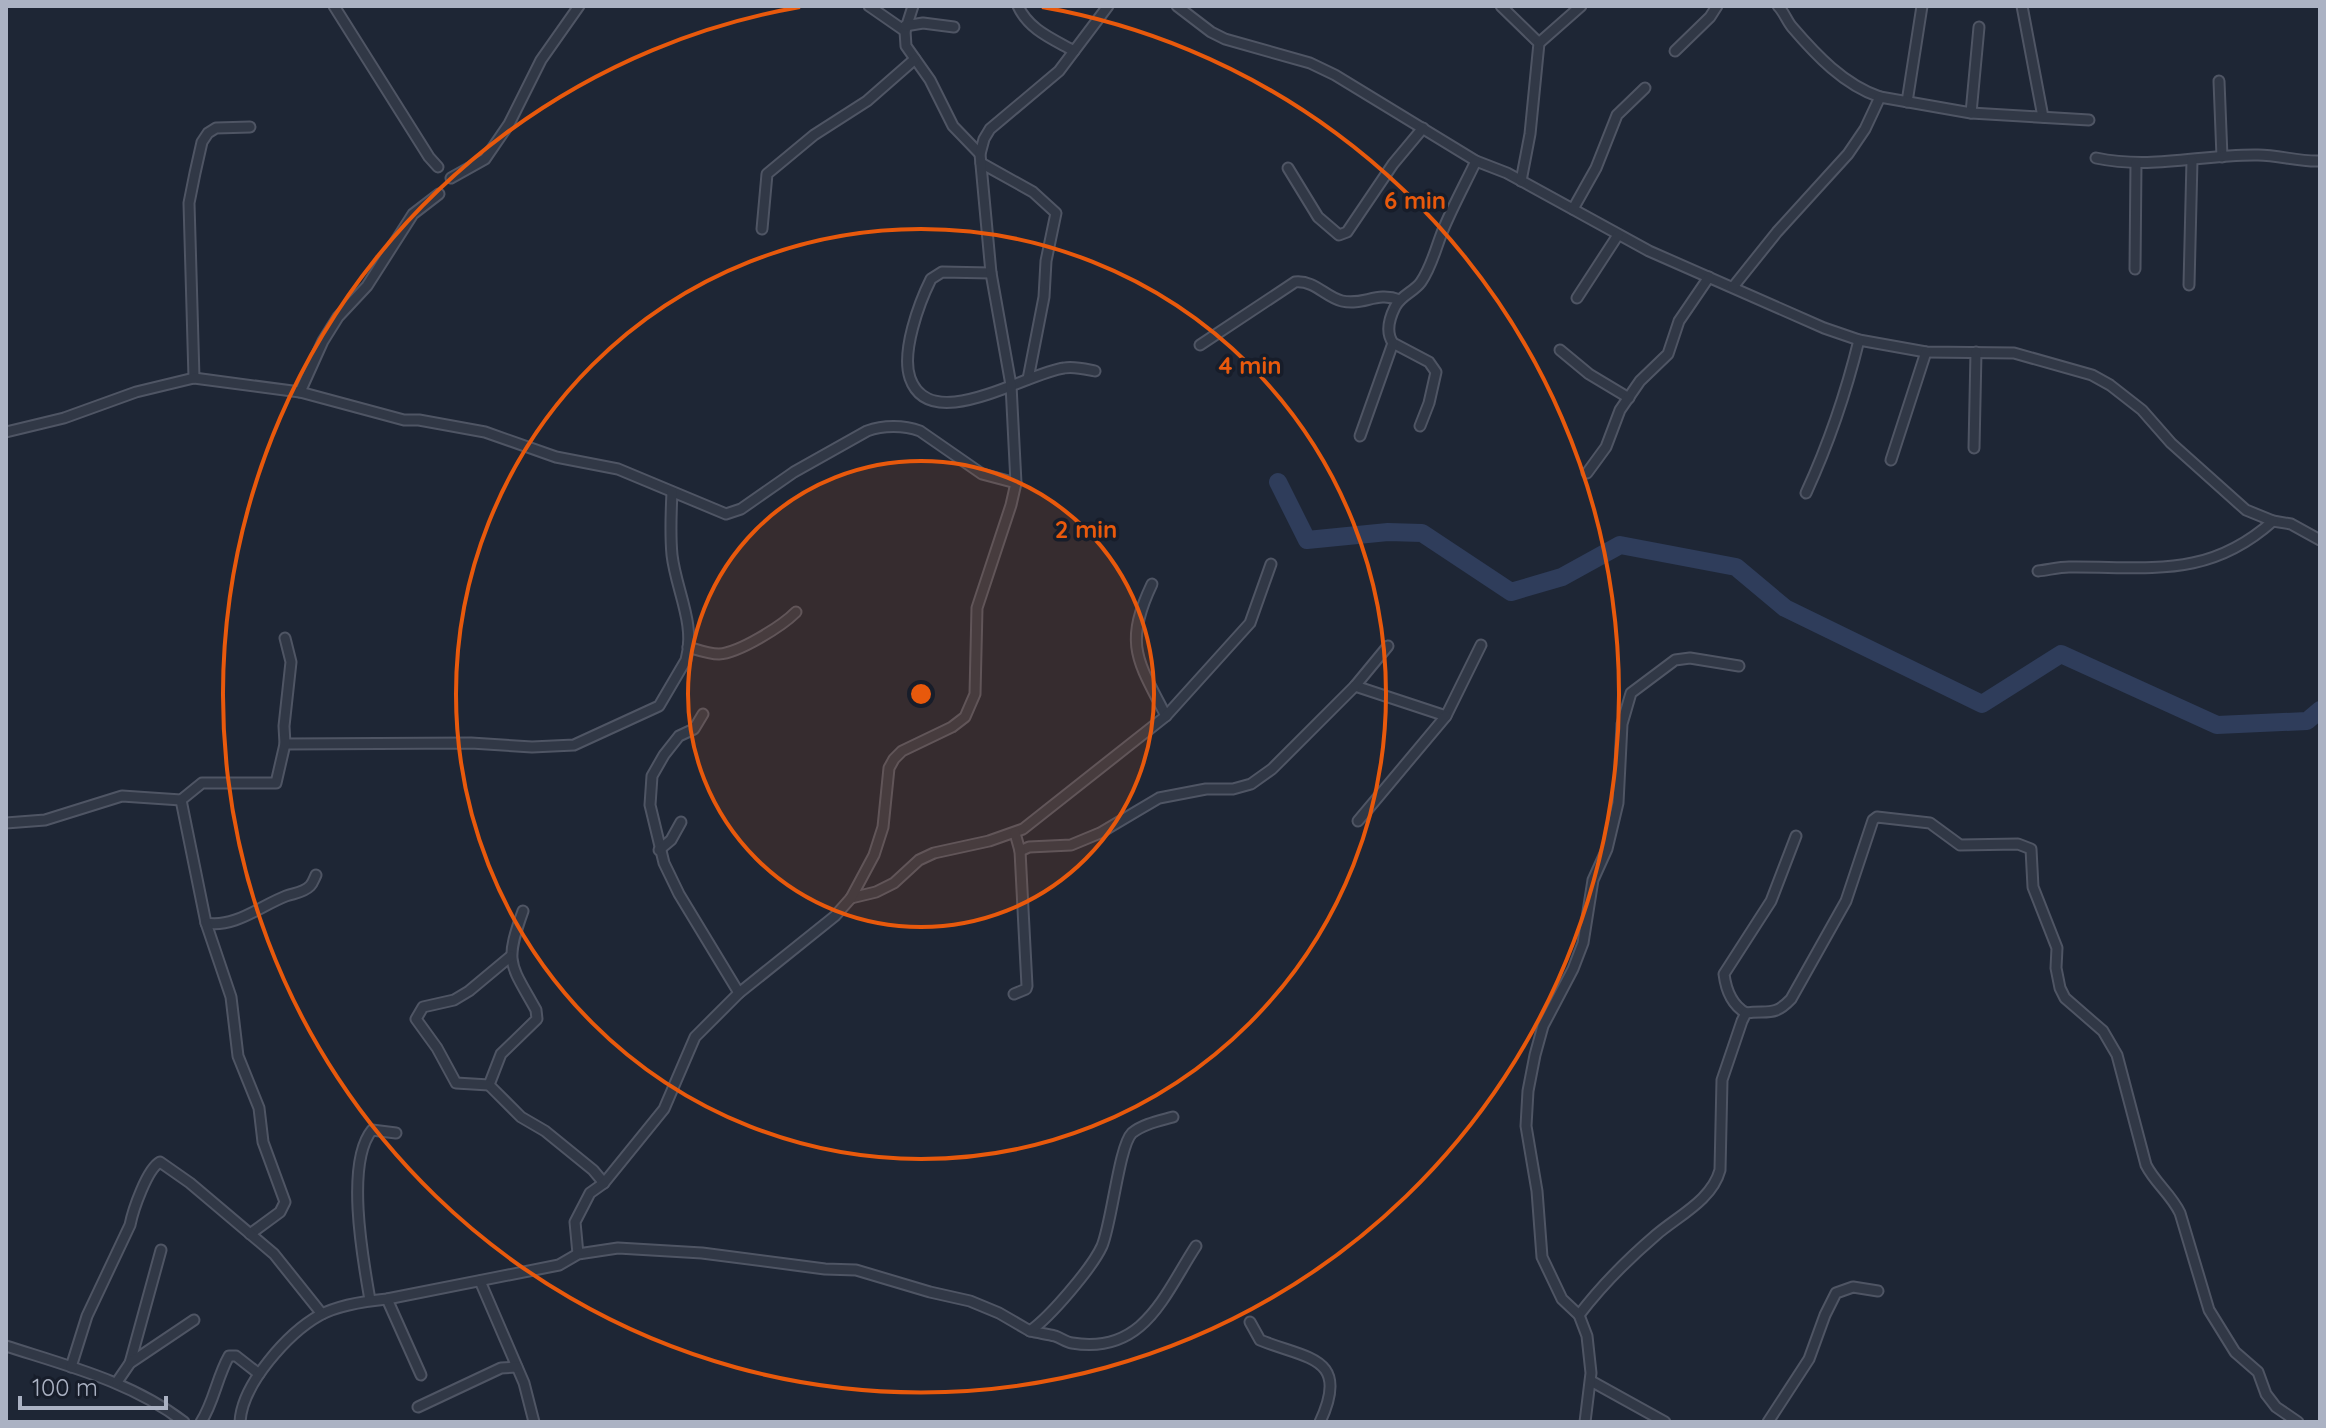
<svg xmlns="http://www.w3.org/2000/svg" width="2326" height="1428" viewBox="0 0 2326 1428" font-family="Quicksand,sans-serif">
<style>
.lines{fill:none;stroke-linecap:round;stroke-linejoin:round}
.river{stroke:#2f3d5b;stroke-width:18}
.minor-casing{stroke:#4f5564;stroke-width:13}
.minor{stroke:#313846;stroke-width:9}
.ring{fill:none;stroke:#e8590c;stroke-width:4}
.centre{fill:#e8590c;stroke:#171d2a;stroke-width:4}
.ring-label{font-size:24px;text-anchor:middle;font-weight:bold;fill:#e8590c;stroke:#171d2a;stroke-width:7;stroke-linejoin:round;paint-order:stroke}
</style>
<rect width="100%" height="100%" fill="#1e2635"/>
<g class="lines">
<polyline class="river" points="1278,482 1307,540 1388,532 1422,533 1511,592 1562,577 1620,545 1736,567 1785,608 1982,704 2061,654 2217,725 2307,721 2320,710"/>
<g class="minor-casing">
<g id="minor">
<polyline points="334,6 429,157 438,167"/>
<polyline points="869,6 905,31"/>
<polyline points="913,6 905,31 906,46 930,80 953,126 980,154"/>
<path d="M1018,6C1029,30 1053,39 1074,51"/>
<polyline points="1177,6 1211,32 1225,39 1310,63 1335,75 1476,161 1507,173 1649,251 1824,328 1859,340 1926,352 2014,353 2092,375 2110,385 2142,410 2171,443 2246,510 2273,521 2291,524 2320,540"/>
<polyline points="1501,6 1539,43 1530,134 1521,181"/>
<path d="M1778,6C1784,12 1787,21 1792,27C1816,55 1844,85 1880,97"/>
<polyline points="2022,6 2043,117"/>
<polyline points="905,26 923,23 954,27"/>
<polyline points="1539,43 1581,6"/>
<polyline points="1675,51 1710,17 1717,6"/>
<polyline points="2219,81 2222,157"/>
<polyline points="1907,102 1922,6"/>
<polyline points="1971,113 1979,27"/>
<path d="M2096,158C2154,170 2201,154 2258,155C2279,155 2299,162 2320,161"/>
<polyline points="981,163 1033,192 1056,213 1046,261 1044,297 1028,379"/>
<polyline points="1288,168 1318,217 1339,235 1347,232 1393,164 1423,128"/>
<polyline points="451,178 485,159 509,124 541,60 579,6"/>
<polyline points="1573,209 1596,168 1617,115 1645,88"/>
<polyline points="762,229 767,174 814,135 867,101 915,59"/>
<polyline points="2135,269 2136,163"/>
<path d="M991,273L942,272L931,279C919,303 901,352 910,378C930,436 1026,373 1064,368C1074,366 1085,369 1095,371"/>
<polyline points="2189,285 2192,160"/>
<polyline points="1733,287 1777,232 1848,154 1865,129 1880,97 1971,113 2089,120"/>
<polyline points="1577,298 1618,235"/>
<path d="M1200,345L1295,282C1315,280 1325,297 1342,301C1364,306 1376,291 1400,300"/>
<polyline points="1560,350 1589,374 1629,398"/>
<polyline points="194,378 189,203 195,173 202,142 208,133 216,128 250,127"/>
<polyline points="300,392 323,341 338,317 367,286 413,214 439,194"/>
<path d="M1420,426L1429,403L1436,372L1429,362L1393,343C1386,333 1389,319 1395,307C1401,295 1414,292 1421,282C1432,266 1436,247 1443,230C1453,206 1465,184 1476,161"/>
<path d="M6,432L64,418L136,392L194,378L300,392L404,420H419L485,432L556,457L618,469L726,514L741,509L794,472L867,431C883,425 904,425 920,431L982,474L1016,483"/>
<polyline points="1360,436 1393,343"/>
<polyline points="1974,448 1976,352"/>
<polyline points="1891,460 1926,352"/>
<polyline points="1587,473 1606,447 1620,410 1640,381 1668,354 1679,321 1709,277"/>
<path d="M1806,493C1829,443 1846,393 1859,340"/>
<path d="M2038,571C2048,570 2059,567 2069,567C2148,566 2207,580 2273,521"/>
<path d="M1152,584C1123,645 1138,661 1166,716"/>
<path d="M688,647C698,650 709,654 719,654C739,653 782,626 796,612"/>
<polyline points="1355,686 1446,716 1481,645"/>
<polyline points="703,714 694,729 679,736 664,755 652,776 650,805 664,863 679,894 739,993"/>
<path d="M285,744L471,743L532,747L574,745L659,706L686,660C696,624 676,590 672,555C670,534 671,512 672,492"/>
<path d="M181,800L206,923C235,928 260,906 286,896C294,893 303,893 310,886C313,883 314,879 316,875"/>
<polyline points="1358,821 1446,716"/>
<polyline points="6,823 45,820 122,796 181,800 202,783 276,783 285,744 284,726 291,662 285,638"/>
<polyline points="659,850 671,840 681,822"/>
<polyline points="1020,851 1029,847 1071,845 1100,833 1159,798 1206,789 1233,789 1251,784 1272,769 1355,686 1388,646"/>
<polyline points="851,898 876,892 894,883 919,860 934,853 989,841 1023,829 1166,716 1250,623 1271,564"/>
<path d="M523,911C504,964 510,963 536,1010L537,1019L501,1054L489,1085L521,1117L545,1131L593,1170L604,1183"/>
<polyline points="206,923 231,997 238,1056 259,1108 263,1142 285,1202 280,1212 250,1234"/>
<polyline points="1014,994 1026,989 1027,986 1020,851 1015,833"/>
<path d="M1746,1013C1732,1005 1726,990 1724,974L1771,901L1796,836"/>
<polyline points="489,1085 456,1083 437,1048 416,1019 423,1007 454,1000 469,991 511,956"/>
<polyline points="578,1254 575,1222 590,1193 604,1183 664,1109 695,1037 739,993 835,916 851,898 874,855 883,827 889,768 894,759 902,751 952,727 965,717 975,694 977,608 1011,505 1016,483 1011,385 991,273 980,154 984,139 990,129 1059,71 1108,6"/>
<polyline points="480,1281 524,1383 534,1422"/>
<polyline points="387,1299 421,1375"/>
<path d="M370,1300C363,1260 345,1163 372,1130L396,1133"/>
<path d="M1579,1315C1601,1286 1628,1259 1656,1235C1678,1216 1712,1200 1720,1170L1722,1080L1742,1021L1746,1013C1768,1010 1774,1017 1791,999L1846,901L1873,820L1877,817L1930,823L1960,845L2018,844L2031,849L2033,887L2057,948L2056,968L2060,988L2065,998L2103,1031L2117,1055L2146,1165C2155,1183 2171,1194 2180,1213L2209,1310L2235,1352L2258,1372L2266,1394L2276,1407L2298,1422"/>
<path d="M1250,1322L1260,1340C1306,1359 1351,1356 1320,1422"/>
<path d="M1030,1331C1038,1333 1047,1334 1055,1336C1061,1338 1066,1342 1072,1343C1144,1355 1164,1295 1196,1246"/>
<path d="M6,1346C68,1366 132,1382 184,1422"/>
<polyline points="130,1363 161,1250"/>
<path d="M71,1367L87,1316L130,1225C133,1210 147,1169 160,1162L190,1183L274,1254L322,1314"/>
<polyline points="1591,1381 1665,1422"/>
<polyline points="117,1382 130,1363 194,1320"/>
<polyline points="418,1407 501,1368 517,1367"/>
<path d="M201,1422C214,1402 217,1377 229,1356H236L259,1374"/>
<path d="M240,1422C242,1384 288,1333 320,1315C339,1305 366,1301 387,1299L559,1265L578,1254L618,1248L702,1253L825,1269L856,1270L930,1292L970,1301L999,1313L1030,1331C1050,1317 1092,1268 1102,1246C1112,1222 1119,1146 1132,1133C1143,1124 1159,1121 1173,1117"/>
<polyline points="1585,1422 1591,1373 1587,1336 1579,1315 1562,1299 1542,1257 1537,1191 1526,1126 1528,1091 1535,1055 1543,1026 1573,969 1583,943 1593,880 1607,849 1618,803 1622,724 1631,693 1675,660 1690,658 1739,666"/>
<polyline points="1768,1422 1809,1359 1825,1315 1836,1293 1853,1287 1878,1291"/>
</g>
</g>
<use href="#minor" class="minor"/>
</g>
<circle cx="921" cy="694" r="233" fill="#e8590c" fill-opacity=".12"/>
<g class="ring">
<circle cx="921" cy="694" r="233"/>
<circle cx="921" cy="694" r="465"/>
<path d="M1042 7A698 698 0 1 1 800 7"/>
</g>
<circle cx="921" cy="694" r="12" class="centre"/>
<g class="ring-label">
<text x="1415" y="209">6 min</text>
<text x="1250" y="374">4 min</text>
<text x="1086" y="538">2 min</text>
</g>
<rect width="2326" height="1428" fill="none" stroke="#abb2c3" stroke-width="16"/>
<path d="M20 1396v12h146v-12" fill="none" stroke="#abb2c3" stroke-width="4"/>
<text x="32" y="1396" font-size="24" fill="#abb2c3" stroke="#171d2a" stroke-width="6" paint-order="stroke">100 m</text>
</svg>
